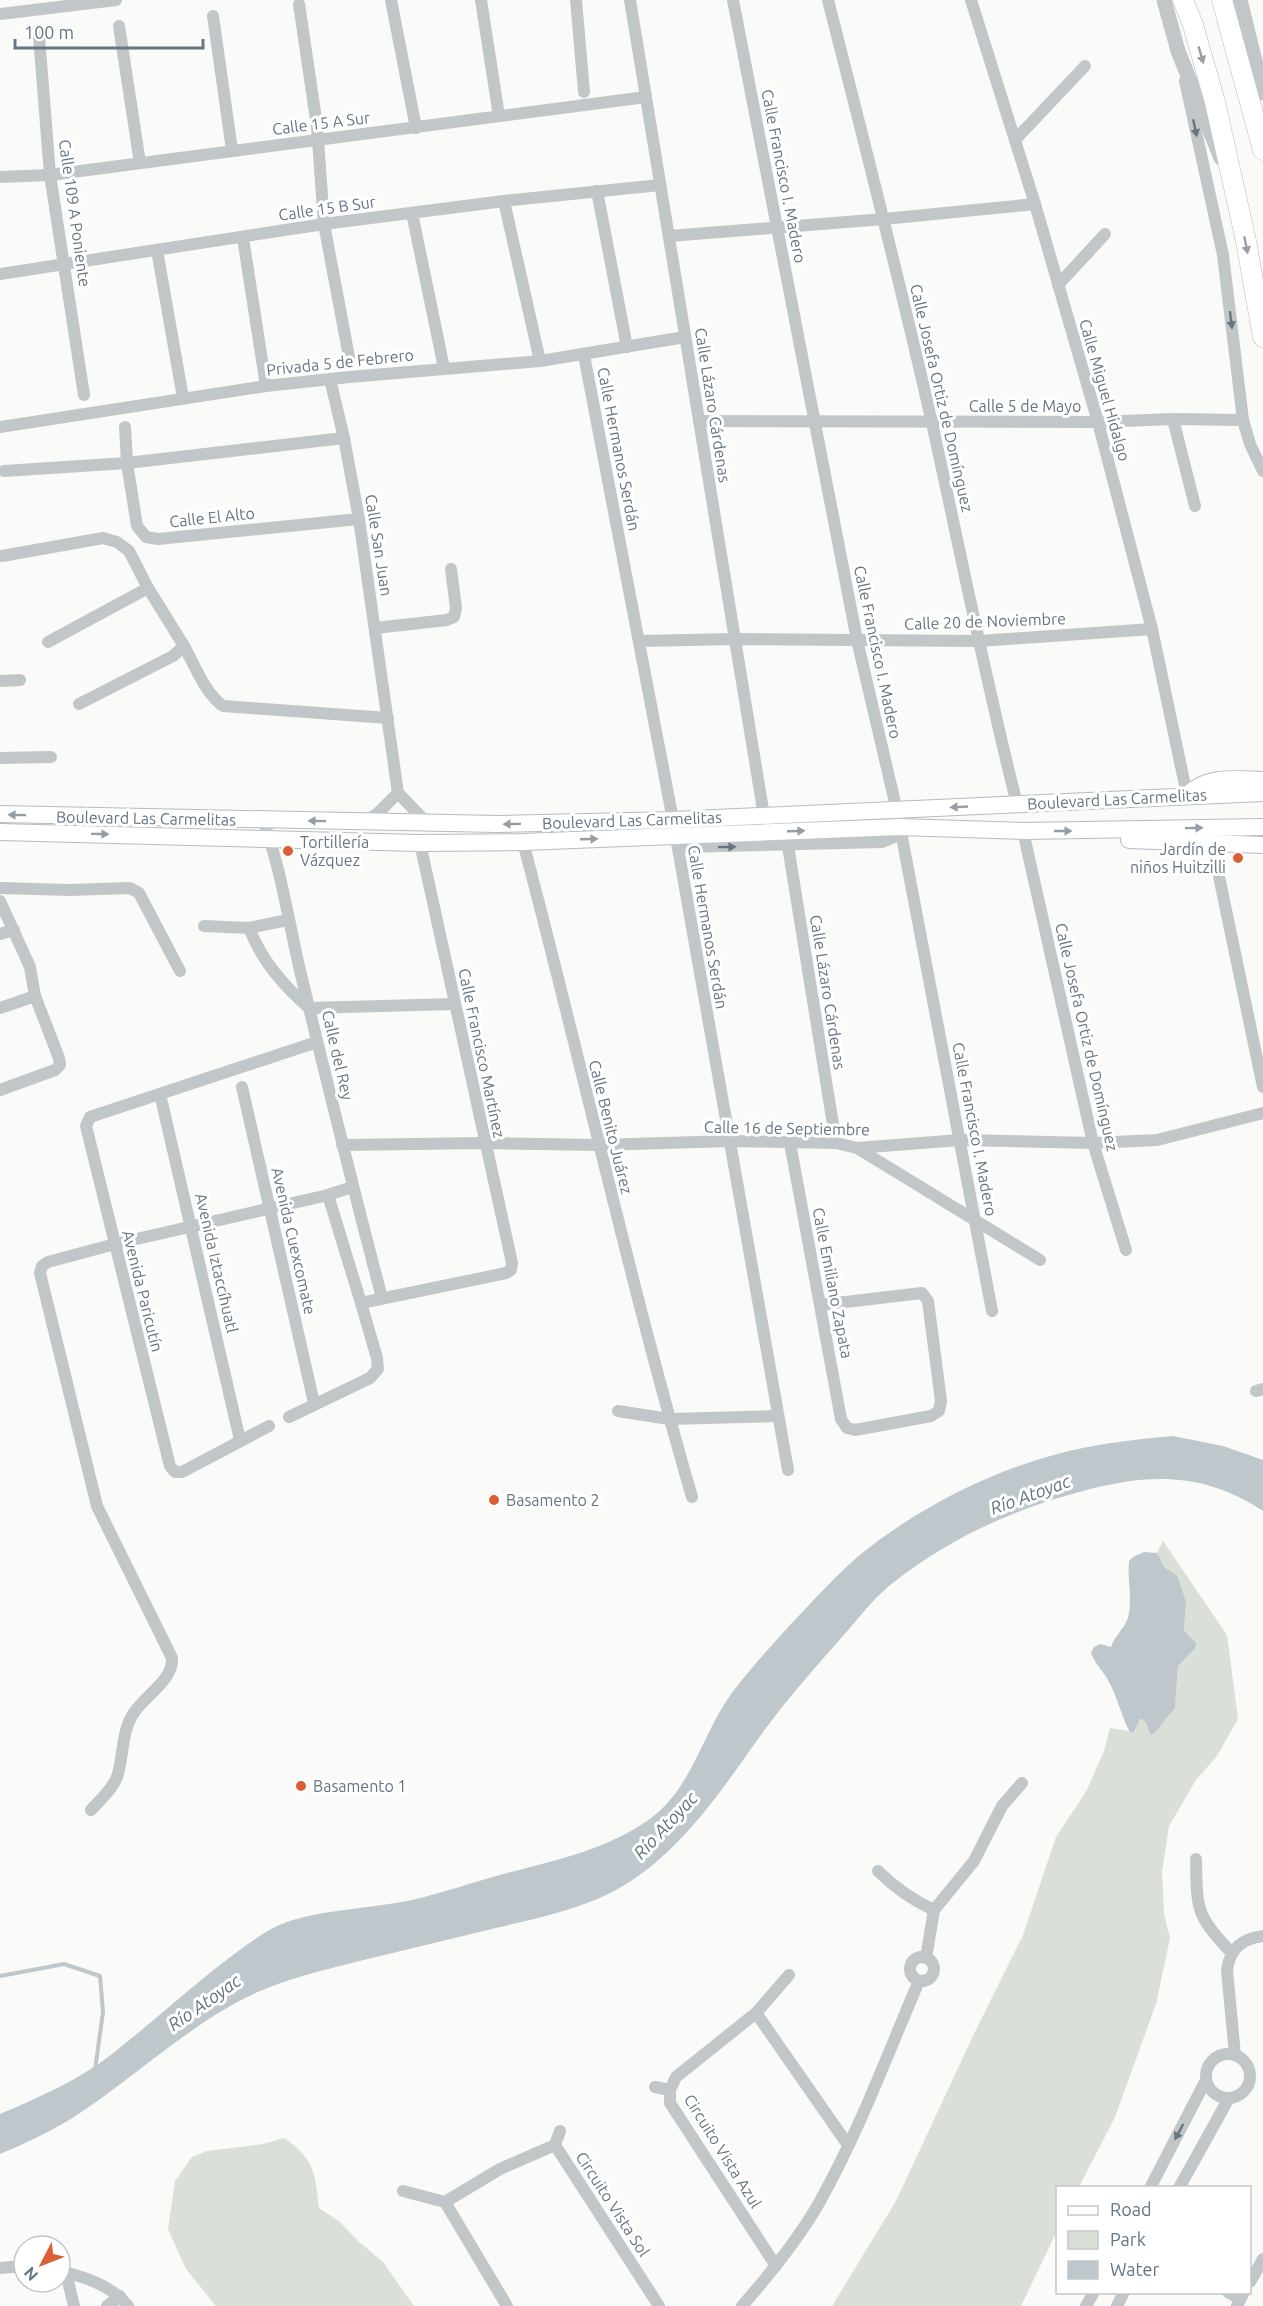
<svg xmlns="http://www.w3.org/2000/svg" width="1263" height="2306" viewBox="0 0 1263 2306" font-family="Ubuntu,sans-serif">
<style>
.green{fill:#dadfd7}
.water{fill:#bdc7cc}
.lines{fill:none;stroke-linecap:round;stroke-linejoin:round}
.stream{stroke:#bdc7cc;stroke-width:4}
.secondary-casing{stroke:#b6bbc0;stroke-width:18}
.trunk-casing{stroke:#b5b9bc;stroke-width:21}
.minor{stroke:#c1c6c9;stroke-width:12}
.tertiary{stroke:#c1c6c9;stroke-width:15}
.secondary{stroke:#fff;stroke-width:16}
.trunk{stroke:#fff;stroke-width:20}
.oneway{fill:#949ea7}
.oneway2{fill:#667581}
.poi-dot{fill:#db5e37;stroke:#fff;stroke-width:2}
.labels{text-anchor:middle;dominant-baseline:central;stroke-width:6;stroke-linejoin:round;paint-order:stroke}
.street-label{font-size:16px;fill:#667581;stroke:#fff}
.poi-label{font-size:16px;fill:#667581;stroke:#fff;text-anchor:start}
.water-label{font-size:18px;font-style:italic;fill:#61747b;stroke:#fff}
</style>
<rect width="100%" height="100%" fill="#fafaf8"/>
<g class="green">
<polygon points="1163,1541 1227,1635 1238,1719 1217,1756 1196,1780 1169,1826 1162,1872 1164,1914 1170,1938 1156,2004 1115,2117 1079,2187 1058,2188 1057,2231 1021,2306 832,2306 896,2201 973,2036 1023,1935 1056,1837 1087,1790 1104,1751 1110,1728 1134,1732 1140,1719 1142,1719 1146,1723 1150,1735 1155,1733 1175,1708 1178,1666 1194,1648 1184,1631 1186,1601 1179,1580 1165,1568 1157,1553"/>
<path d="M284,2138C315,2159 315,2174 319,2208L340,2222L358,2241L383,2262L414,2306H216L186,2269L168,2229L175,2181L192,2157L207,2151L263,2144Z"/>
</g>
<g class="water">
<path d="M1173,1436L1223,1446L1263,1460V1511C1204,1472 1149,1473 1083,1491C1013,1509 946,1540 889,1586C872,1600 858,1619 843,1636C812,1671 780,1707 753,1746C715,1800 674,1859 614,1891C578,1910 538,1918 500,1927C456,1938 412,1948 368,1959C332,1968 295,1976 260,1991C191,2022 137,2076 74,2117C51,2131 25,2144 0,2154V2114C38,2098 79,2080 112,2054C149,2025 184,1993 221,1964C243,1948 266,1928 293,1920C331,1909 373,1908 412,1900C442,1893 471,1883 500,1875C552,1861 608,1850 651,1818C691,1789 703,1733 731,1694C750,1669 770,1647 791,1624C814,1600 836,1575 861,1554C921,1506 994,1469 1069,1451C1103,1443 1138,1439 1173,1436Z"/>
<path d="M1144,1552L1157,1553L1165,1568L1176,1575L1179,1580L1186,1601L1184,1631L1196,1643L1195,1648L1178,1666L1175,1708L1155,1733L1150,1735L1146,1723L1142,1719H1140L1134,1732H1130C1121,1716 1118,1698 1109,1682C1104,1672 1095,1664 1091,1653L1094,1647L1100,1644L1111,1647C1115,1635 1124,1629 1128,1618C1133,1599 1127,1580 1129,1561L1133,1557Z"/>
</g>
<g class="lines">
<polyline class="stream" points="0,1976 64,1964 100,1976 103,2012 95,2070"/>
<g class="secondary-casing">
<g id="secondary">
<path d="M1187,795C1208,775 1235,779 1263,780"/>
<polyline points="0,814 497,824 673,820 1263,793"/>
<polyline points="0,832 420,843 523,842 900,827 1023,831 1263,827"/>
<polyline points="1129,840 1263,845"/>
</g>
</g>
<g class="trunk-casing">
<g id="trunk">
<polyline points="1183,0 1193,25 1215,102 1246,241 1263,337"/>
<polyline points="1222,0 1263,150"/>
</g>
</g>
<g class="minor">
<polyline points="391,0 416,128"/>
<polyline points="481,0 499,116"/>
<polyline points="576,0 584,92"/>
<polyline points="630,0 764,816"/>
<polyline points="733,0 857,640 897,811 992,1311"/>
<path d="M828,0C864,141 900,281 932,423C960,550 985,678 1017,804"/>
<polyline points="971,0 1035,204 1098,422 1152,629 1187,795"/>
<polyline points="299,4 317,126 324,224 350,362"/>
<polyline points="0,14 116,0"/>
<polyline points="213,16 232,150"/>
<polyline points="119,26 140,163"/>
<polyline points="39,36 50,175 84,395"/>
<polyline points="1185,81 1223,255 1243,420 1250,444 1263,471"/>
<polyline points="1015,140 1085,66"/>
<polyline points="0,177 50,175 646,97"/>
<polyline points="597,191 627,347"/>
<polyline points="504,201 540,361"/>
<polyline points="412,213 444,368"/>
<polyline points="669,236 884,219 1035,204"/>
<polyline points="243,238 266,386"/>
<polyline points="157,250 183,398"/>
<polyline points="0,274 324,224 504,201 660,185"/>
<polyline points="1058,285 1105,234"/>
<polyline points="584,355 673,820 788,1470"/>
<polyline points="330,379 344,438 359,519 398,793"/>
<polyline points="1173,419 1195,506"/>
<polyline points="699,421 1098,422 1173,419 1243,420"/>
<polyline points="0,427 266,386 349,377 540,361 685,337"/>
<polyline points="125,427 127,463 137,526 146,537 158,539 359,519"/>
<polyline points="4,471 127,463 344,438"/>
<polyline points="2,556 103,538 117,542 129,551 148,588 184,646 173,656 79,704"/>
<polyline points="375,628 447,620 454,617 456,608 451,569"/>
<polyline points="639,641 735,639 979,641 1152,629"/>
<polyline points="48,642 148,588"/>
<path d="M184,646C195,666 205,693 223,706L388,718"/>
<polyline points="0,681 20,680"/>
<polyline points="0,758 51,757"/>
<path d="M263,820C282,871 289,926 302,979C328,1086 354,1192 382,1298"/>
<polyline points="365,821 378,813 398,793 427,823"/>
<polyline points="1023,831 1093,1143 1126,1250"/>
<polyline points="675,837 685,847 882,842 892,838 900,827"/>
<path d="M523,842C581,1060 629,1280 692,1497"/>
<polyline points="1212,843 1263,1087"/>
<polyline points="788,846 836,1143"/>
<polyline points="0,888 69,890 130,888 139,893 180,971"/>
<polyline points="0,901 30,967 35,996 59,1058 60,1065 55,1070 0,1090"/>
<polyline points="204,926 249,928 288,920"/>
<path d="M249,928C262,961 283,985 309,1008L454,1004"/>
<polyline points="0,934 14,930"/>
<polyline points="0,1008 35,996"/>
<polyline points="242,1087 314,1403"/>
<polyline points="160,1094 240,1440"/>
<polyline points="790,1143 841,1419 847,1428 855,1430 931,1416 939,1411 941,1401 928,1301 922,1293 820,1305"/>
<polyline points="342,1145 485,1143 599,1145 730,1141 836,1143 857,1148 960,1140 1093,1143 1157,1140 1263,1113"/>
<polyline points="857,1148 1040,1260"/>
<polyline points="361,1303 506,1273 511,1270 512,1263 420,843"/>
<polyline points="1256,1391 1263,1389"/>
<polyline points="618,1411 669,1419 778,1416"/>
<polyline points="289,1417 370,1378 378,1369 377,1358 361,1303 328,1195"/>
<polyline points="269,1426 182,1472 175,1472 170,1466 86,1126 90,1117 317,1042"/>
<path d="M91,1810C100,1800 112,1790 117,1777C124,1756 121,1733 133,1714C144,1696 174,1680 172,1658L97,1506L40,1273L42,1266L48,1262L115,1244L328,1195L352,1187"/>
<path d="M1196,1859C1197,1907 1195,1916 1231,1952"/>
<path d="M878,1871C895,1888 912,1900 934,1910"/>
<circle cx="922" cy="1969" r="12"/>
<polyline points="926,1958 934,1910 974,1861 1002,1806 1022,1783"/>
<polyline points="756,2013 848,2145"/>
<circle cx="1228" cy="2076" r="22"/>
<path d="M1235,2055L1227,1970C1230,1948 1242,1939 1263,1936"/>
<polyline points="655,2087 670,2090"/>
<polyline points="555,2145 659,2306"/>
<polyline points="555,2145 560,2131"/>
<polyline points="1150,2188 1206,2080"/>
<polyline points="1179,2188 1229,2098"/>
<polyline points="403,2191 445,2202"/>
<polyline points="445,2202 500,2169 555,2145"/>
<polyline points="445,2202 507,2306"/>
<polyline points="776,2266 670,2103 670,2090 676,2077 756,2013 789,1975"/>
<polyline points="0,2268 24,2266"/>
<path d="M60,2271C85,2277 111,2285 128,2306"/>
<polyline points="66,2273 74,2306"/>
<polyline points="1250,2282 1263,2259"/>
<polyline points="1228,2292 1240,2299"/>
<polyline points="107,2306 120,2296"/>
<path d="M742,2306C770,2274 798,2240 819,2203C859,2132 887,2055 919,1981"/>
<polyline points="1086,2306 1094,2292"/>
<polyline points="1117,2306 1124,2292"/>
<polyline points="1237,2306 1244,2292"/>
</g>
<g class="tertiary">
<polyline points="1164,0 1178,51 1221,158"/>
<polyline points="1240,0 1263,93"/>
</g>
<use href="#secondary" class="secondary"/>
<use href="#trunk" class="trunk"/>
</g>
<defs><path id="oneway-solid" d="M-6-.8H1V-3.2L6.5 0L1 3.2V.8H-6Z" transform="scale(1.5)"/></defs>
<g class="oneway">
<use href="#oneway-solid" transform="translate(1201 55) rotate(74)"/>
<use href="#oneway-solid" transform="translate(1246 245) rotate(79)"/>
<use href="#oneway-solid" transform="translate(959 807) rotate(177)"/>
<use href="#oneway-solid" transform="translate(17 815) rotate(-179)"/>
<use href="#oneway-solid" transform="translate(317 821) rotate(-179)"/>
<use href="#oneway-solid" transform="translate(512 824) rotate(179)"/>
<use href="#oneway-solid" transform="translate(1194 828) rotate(-1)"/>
<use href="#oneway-solid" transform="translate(796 831) rotate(-2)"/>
<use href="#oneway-solid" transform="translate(1063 831)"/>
<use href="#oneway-solid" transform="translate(100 834) rotate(1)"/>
<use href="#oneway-solid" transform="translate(589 839) rotate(-2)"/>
</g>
<g class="oneway2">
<use href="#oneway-solid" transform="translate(1195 128) rotate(78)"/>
<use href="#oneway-solid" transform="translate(1231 320) rotate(83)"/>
<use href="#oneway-solid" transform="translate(727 847) rotate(-1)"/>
<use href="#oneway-solid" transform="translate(1179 2132) rotate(118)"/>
</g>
<g class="poi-dot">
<circle cx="288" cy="851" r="6"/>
<circle cx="1238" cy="858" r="6"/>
<circle cx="494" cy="1500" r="6"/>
<circle cx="301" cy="1786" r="6"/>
</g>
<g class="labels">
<g class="street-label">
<text transform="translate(321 123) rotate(-7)">Calle 15 A Sur</text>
<text transform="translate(784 176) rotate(79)">Calle Francisco I. Madero</text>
<text transform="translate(327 208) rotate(-8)">Calle 15 B Sur</text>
<text transform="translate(75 213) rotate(82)">Calle 109 A Poniente</text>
<text transform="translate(340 362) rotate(-6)">Privada 5 de Febrero</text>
<text transform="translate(1105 390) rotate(74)">Calle Miguel Hidalgo</text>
<text transform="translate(942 398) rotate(77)">Calle Josefa Ortiz de Domínguez</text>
<text transform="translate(713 405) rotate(81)">Calle Lázaro Cárdenas</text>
<text x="1025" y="406">Calle 5 de Mayo</text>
<text transform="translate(619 449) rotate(79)">Calle Hermanos Serdán</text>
<text transform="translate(212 517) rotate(-6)">Calle El Alto</text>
<text transform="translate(379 545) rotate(81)">Calle San Juan</text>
<text transform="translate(985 621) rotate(-2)">Calle 20 de Noviembre</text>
<text transform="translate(878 652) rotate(78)">Calle Francisco I. Madero</text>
<text transform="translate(1117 799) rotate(-3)">Boulevard Las Carmelitas</text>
<text transform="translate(146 818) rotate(1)">Boulevard Las Carmelitas</text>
<text transform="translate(632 820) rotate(-2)">Boulevard Las Carmelitas</text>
<text transform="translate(708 927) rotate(80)">Calle Hermanos Serdán</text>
<text transform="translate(828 992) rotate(81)">Calle Lázaro Cárdenas</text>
<text transform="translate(1087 1037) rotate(77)">Calle Josefa Ortiz de Domínguez</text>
<text transform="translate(482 1053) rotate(78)">Calle Francisco Martínez</text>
<text transform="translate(338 1055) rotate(77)">Calle del Rey</text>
<text transform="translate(611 1127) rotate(76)">Calle Benito Juárez</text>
<text transform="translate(787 1128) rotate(1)">Calle 16 de Septiembre</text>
<text transform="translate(975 1129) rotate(79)">Calle Francisco I. Madero</text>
<text transform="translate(294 1241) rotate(77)">Avenida Cuexcomate</text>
<text transform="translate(217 1263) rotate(77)">Avenida Iztaccíhuatl</text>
<text transform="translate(833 1283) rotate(79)">Calle Emiliano Zapata</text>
<text transform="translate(143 1291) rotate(76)">Avenida Paricutín</text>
<text transform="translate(723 2151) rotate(58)">Circuito Vista Azul</text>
<text transform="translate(613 2204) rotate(57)">Circuito Vista Sol</text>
</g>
<g class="poi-label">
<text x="300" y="842">Tortillería<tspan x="300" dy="18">Vázquez</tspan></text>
<text x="1226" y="849" text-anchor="end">Jardín de<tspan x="1226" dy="18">niños Huitzilli</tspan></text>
<text x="506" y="1500">Basamento 2</text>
<text x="313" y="1786">Basamento 1</text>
</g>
<g class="water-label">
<text transform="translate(1030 1494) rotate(-20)">Río Atoyac</text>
<text transform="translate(665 1825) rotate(-47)">Río Atoyac</text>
<text transform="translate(204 2002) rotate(-35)">Río Atoyac</text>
</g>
</g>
<rect x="1056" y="2186" width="195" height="108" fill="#ffffff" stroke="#c2c8cd" stroke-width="1.5"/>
<rect x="1068" y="2206" width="30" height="9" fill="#ffffff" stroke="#c2c8cd" stroke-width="1.5"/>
<text x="1110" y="2216" font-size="18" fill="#667581">Road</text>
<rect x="1068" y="2231" width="30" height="18" fill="#dadfd7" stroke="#c2c8cd" stroke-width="1.5"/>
<text x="1110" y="2246" font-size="18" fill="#667581">Park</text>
<rect x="1068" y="2261" width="30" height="18" fill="#bdc7cc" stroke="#c2c8cd" stroke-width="1.5"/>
<text x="1110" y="2276" font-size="18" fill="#667581">Water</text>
<g transform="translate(42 2264) rotate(228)"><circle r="28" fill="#ffffff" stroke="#c2c8cd" stroke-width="1.5"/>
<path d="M0-4.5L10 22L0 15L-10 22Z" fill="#db5e37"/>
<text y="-9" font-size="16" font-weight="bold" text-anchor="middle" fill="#667581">N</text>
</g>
<path d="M15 39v9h188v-9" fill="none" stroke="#667581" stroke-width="3"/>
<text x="24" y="39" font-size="18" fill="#667581" stroke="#ffffff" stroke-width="4.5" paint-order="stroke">100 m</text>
</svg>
